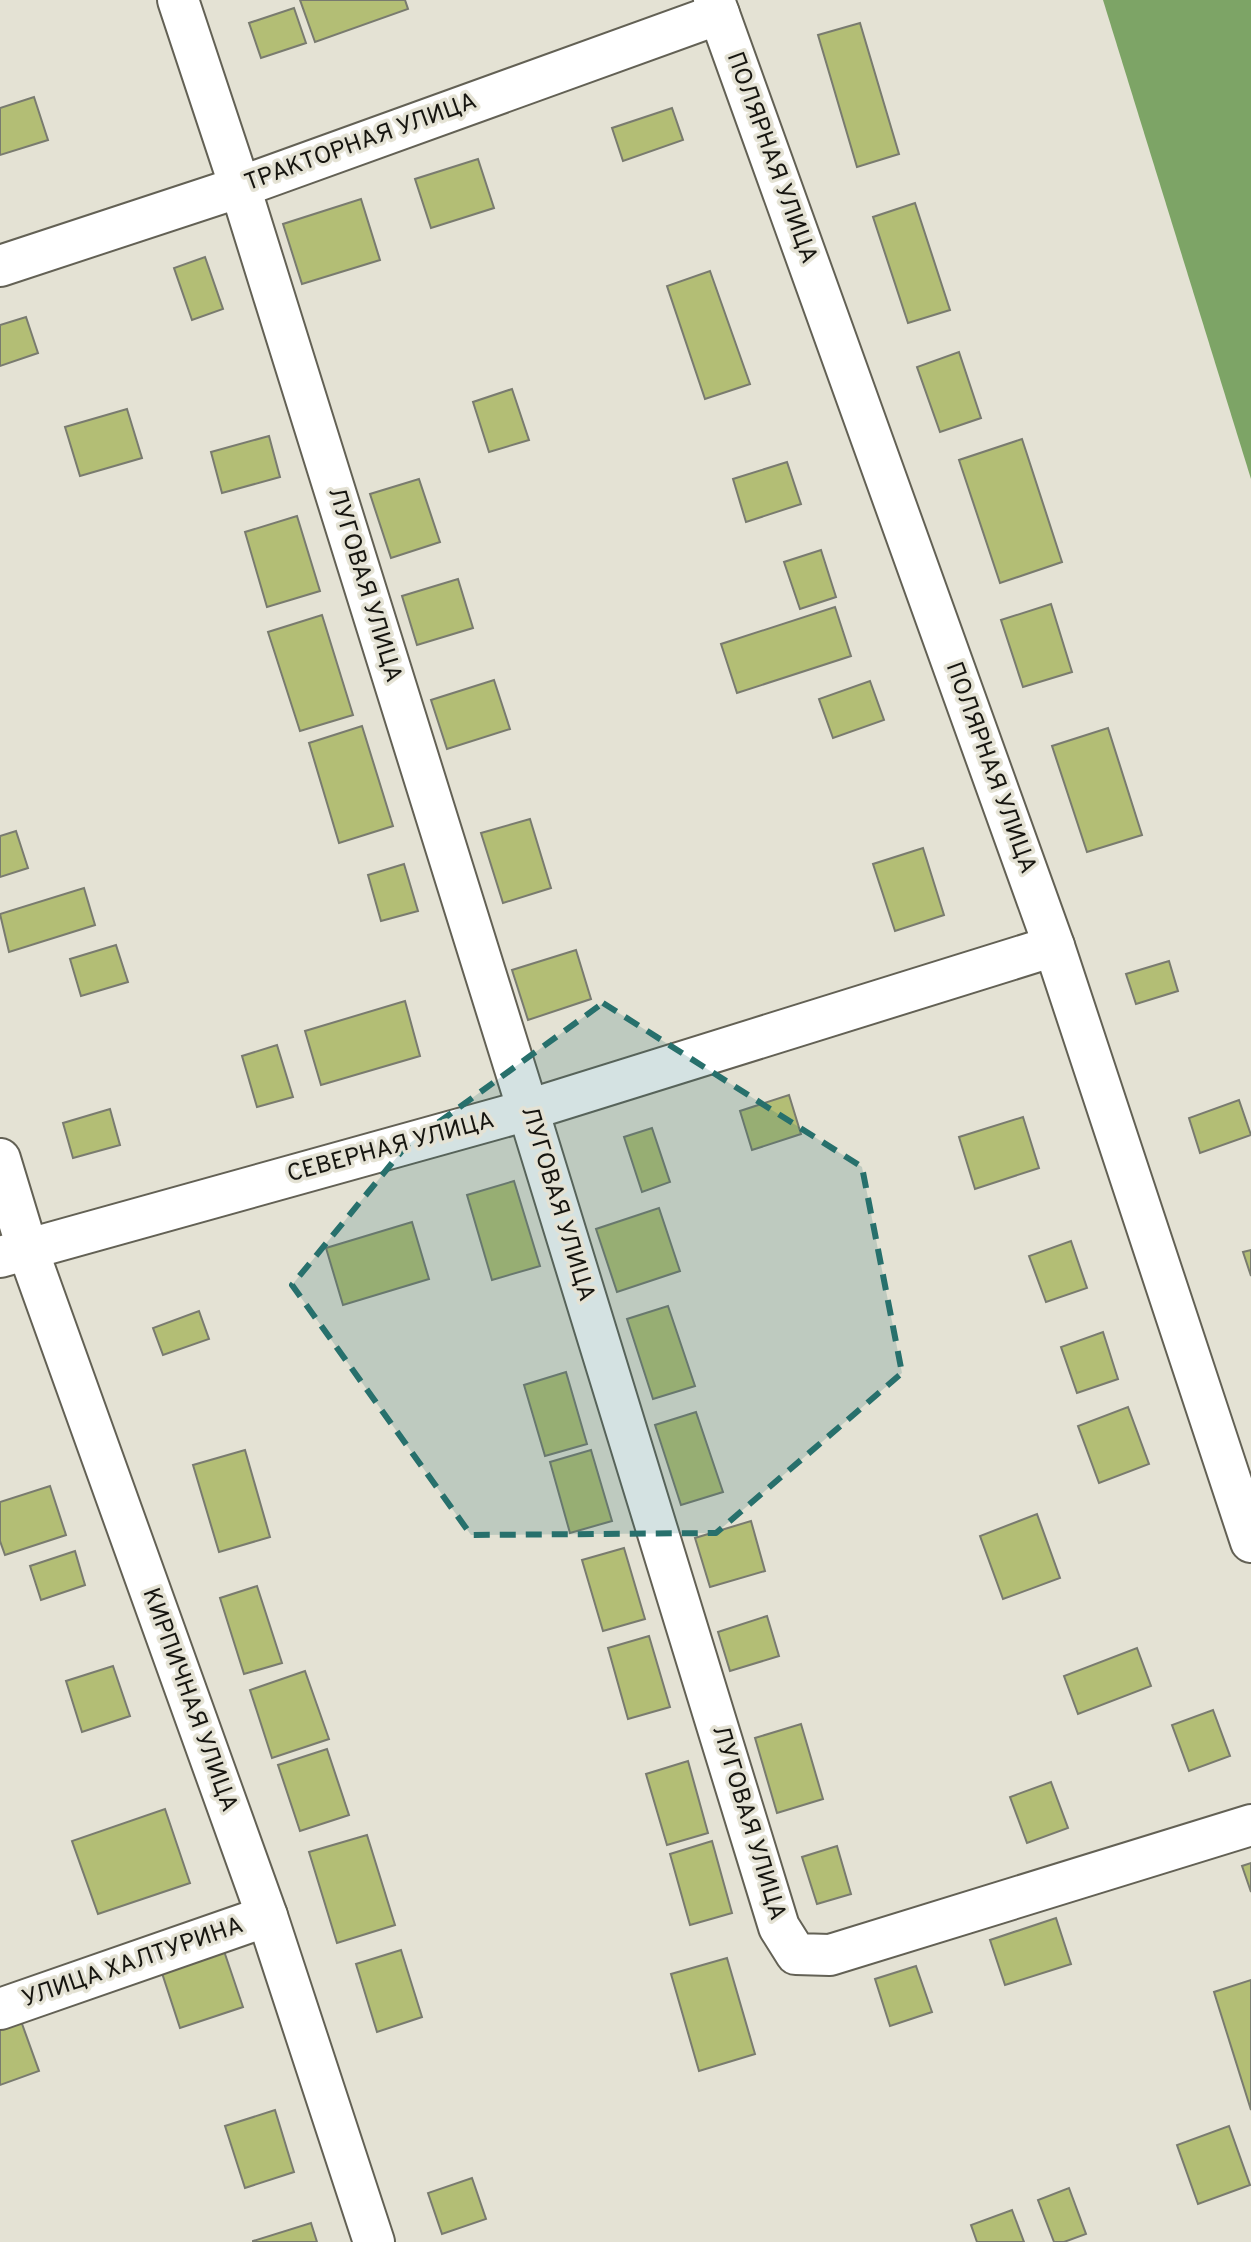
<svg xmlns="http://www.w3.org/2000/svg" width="1251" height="2242" viewBox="0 0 1251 2242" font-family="Overpass,sans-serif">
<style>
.water{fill:#7da466}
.building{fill:#b3be75;stroke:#797b6f;stroke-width:2}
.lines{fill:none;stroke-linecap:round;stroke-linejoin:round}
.minor-casing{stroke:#636155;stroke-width:44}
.minor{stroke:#fff;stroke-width:40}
.marked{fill:#27706c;fill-opacity:0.2;stroke:#27706c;stroke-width:6;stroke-dasharray:16 10;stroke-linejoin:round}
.labels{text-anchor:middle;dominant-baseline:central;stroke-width:7;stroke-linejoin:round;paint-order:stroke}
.street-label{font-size:24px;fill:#161510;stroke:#e4e2d4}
</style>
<rect width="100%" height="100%" fill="#e4e2d4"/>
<polygon class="water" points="1103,0 1251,0 1251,479"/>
<g class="building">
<polygon points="300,0 405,0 408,9 315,42"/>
<polygon points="294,8 306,43 261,58 249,23"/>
<polygon points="860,23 899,154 857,167 818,35"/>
<polygon points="34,97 48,140 0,155 0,108"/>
<polygon points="672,108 683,140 623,161 612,128"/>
<polygon points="478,159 494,208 431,228 415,179"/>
<polygon points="361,199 380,260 302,284 283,224"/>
<polygon points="915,203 950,310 908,323 873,217"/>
<polygon points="205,257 223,309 192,320 174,268"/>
<polygon points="710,271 750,384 705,399 667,286"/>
<polygon points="26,317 38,353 0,366 0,325"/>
<polygon points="959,352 981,418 940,432 917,367"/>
<polygon points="512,389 529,440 489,452 473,402"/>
<polygon points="127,409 142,458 80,476 65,427"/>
<polygon points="269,436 280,477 222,493 211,452"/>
<polygon points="1022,439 1062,562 1000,583 959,460"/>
<polygon points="787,462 801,504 746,522 733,479"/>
<polygon points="419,479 440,542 391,558 370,494"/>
<polygon points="297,516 320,591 267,607 245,532"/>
<polygon points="821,550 836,597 800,609 784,562"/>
<polygon points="458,579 473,628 417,645 402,596"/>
<polygon points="1051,604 1072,672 1023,687 1001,620"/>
<polygon points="835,607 851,656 737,693 721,644"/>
<polygon points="322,615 353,715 300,731 268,632"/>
<polygon points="494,680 510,729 447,749 431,700"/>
<polygon points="870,681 884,720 833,738 819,699"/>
<polygon points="362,726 393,826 339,843 309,743"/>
<polygon points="1108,728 1142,835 1087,852 1052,746"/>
<polygon points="530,819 551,888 503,903 481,833"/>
<polygon points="16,831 28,868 0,877 0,836"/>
<polygon points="923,848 944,915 895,931 873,864"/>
<polygon points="404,864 418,911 381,921 368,875"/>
<polygon points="84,888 95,925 9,952 0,914"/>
<polygon points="116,945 128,982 81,996 70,959"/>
<polygon points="576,950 591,999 528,1020 512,970"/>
<polygon points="1169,961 1178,991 1136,1004 1126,974"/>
<polygon points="405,1001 420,1056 321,1085 305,1031"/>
<polygon points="277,1045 293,1097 257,1107 242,1056"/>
<polygon points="789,1095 801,1134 752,1150 740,1111"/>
<polygon points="1239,1100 1251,1135 1200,1153 1189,1118"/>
<polygon points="110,1109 120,1145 73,1158 63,1123"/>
<polygon points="1023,1117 1039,1168 975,1189 959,1137"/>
<polygon points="652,1128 670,1182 642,1192 624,1137"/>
<polygon points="514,1181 540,1266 492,1280 467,1195"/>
<polygon points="659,1208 680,1271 617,1292 596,1229"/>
<polygon points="412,1222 429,1279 343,1305 326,1248"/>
<polygon points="1071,1241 1087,1288 1046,1302 1029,1256"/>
<polygon points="1251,1250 1251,1276 1243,1252"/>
<polygon points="668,1306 695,1386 653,1399 627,1319"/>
<polygon points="199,1311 209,1339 163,1355 153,1328"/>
<polygon points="1103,1332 1118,1379 1077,1393 1061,1347"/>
<polygon points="566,1372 587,1444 545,1456 524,1385"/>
<polygon points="1128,1407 1149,1464 1099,1483 1078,1426"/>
<polygon points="696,1412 723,1492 681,1505 655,1425"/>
<polygon points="245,1450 270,1537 219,1552 193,1465"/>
<polygon points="591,1450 612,1521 570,1533 550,1462"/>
<polygon points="50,1486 66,1535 5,1555 0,1541 0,1502"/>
<polygon points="1037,1514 1060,1578 1003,1599 980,1536"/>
<polygon points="751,1521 765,1571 710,1587 695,1538"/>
<polygon points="624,1548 645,1619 603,1631 582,1560"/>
<polygon points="75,1551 85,1585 41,1600 30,1566"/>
<polygon points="257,1586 282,1663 244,1674 220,1598"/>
<polygon points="767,1616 779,1656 730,1671 718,1632"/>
<polygon points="649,1636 670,1707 628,1719 608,1648"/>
<polygon points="1137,1648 1151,1686 1078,1714 1064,1676"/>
<polygon points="113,1666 130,1716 82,1732 66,1681"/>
<polygon points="305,1671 329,1739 272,1758 250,1690"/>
<polygon points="1213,1710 1230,1756 1189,1771 1172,1725"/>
<polygon points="801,1724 823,1799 777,1813 755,1738"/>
<polygon points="327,1749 349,1815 300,1831 278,1765"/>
<polygon points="688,1761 708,1833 667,1845 646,1774"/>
<polygon points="1051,1782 1068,1828 1027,1843 1010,1797"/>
<polygon points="165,1809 190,1883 98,1914 72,1841"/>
<polygon points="367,1835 395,1925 337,1943 309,1852"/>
<polygon points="712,1841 732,1913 690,1925 670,1854"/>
<polygon points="837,1846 851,1894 817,1904 802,1857"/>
<polygon points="1251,1863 1251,1892 1242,1866"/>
<polygon points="1056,1918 1071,1964 1005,1985 990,1940"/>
<polygon points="401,1950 422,2017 377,2032 356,1964"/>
<polygon points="224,1951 243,2007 180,2028 162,1973"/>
<polygon points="727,1958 755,2054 699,2071 671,1974"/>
<polygon points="916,1966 932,2012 890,2026 875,1979"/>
<polygon points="1251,1980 1251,2110 1214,1992"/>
<polygon points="21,2021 39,2071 0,2085 0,2029"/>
<polygon points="275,2110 294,2172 245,2188 225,2126"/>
<polygon points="1229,2126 1250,2185 1198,2204 1177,2145"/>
<polygon points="472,2178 486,2219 442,2234 428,2193"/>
<polygon points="1069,2188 1086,2234 1064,2242 1054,2242 1038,2200"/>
<polygon points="1012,2210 1024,2242 977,2242 971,2225"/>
<polygon points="311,2223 317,2242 253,2242 253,2241"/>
</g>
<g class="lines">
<g class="minor-casing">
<g id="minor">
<polyline points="178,0 240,187 528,1110 779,1927 796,1954 830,1955 1251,1825"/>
<polyline points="714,0 1054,946 1251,1542"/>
<polyline points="0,266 240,187 719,14"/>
<polyline points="0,1159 27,1248 267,1916 374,2242"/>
<polyline points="0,1257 528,1110 1054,946"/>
<polyline points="0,2009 267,1916"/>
</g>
</g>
<use href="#minor" class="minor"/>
</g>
<path class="marked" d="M603,1003L862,1167L902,1373L716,1533L471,1535L292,1285L406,1146Z"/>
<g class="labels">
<g class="street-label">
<text transform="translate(361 143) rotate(-20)">ТРАКТОРНАЯ УЛИЦА</text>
<text transform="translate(771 158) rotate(70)">ПОЛЯРНАЯ УЛИЦА</text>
<text transform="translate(364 585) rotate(73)">ЛУГОВАЯ УЛИЦА</text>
<text transform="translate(990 768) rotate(70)">ПОЛЯРНАЯ УЛИЦА</text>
<text transform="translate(391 1148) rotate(-15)">СЕВЕРНАЯ УЛИЦА</text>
<text transform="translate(557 1204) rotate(73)">ЛУГОВАЯ УЛИЦА</text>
<text transform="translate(189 1700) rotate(70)">КИРПИЧНАЯ УЛИЦА</text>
<text transform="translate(748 1823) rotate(73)">ЛУГОВАЯ УЛИЦА</text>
<text transform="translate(133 1963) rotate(-19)">УЛИЦА ХАЛТУРИНА</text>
</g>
</g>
</svg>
